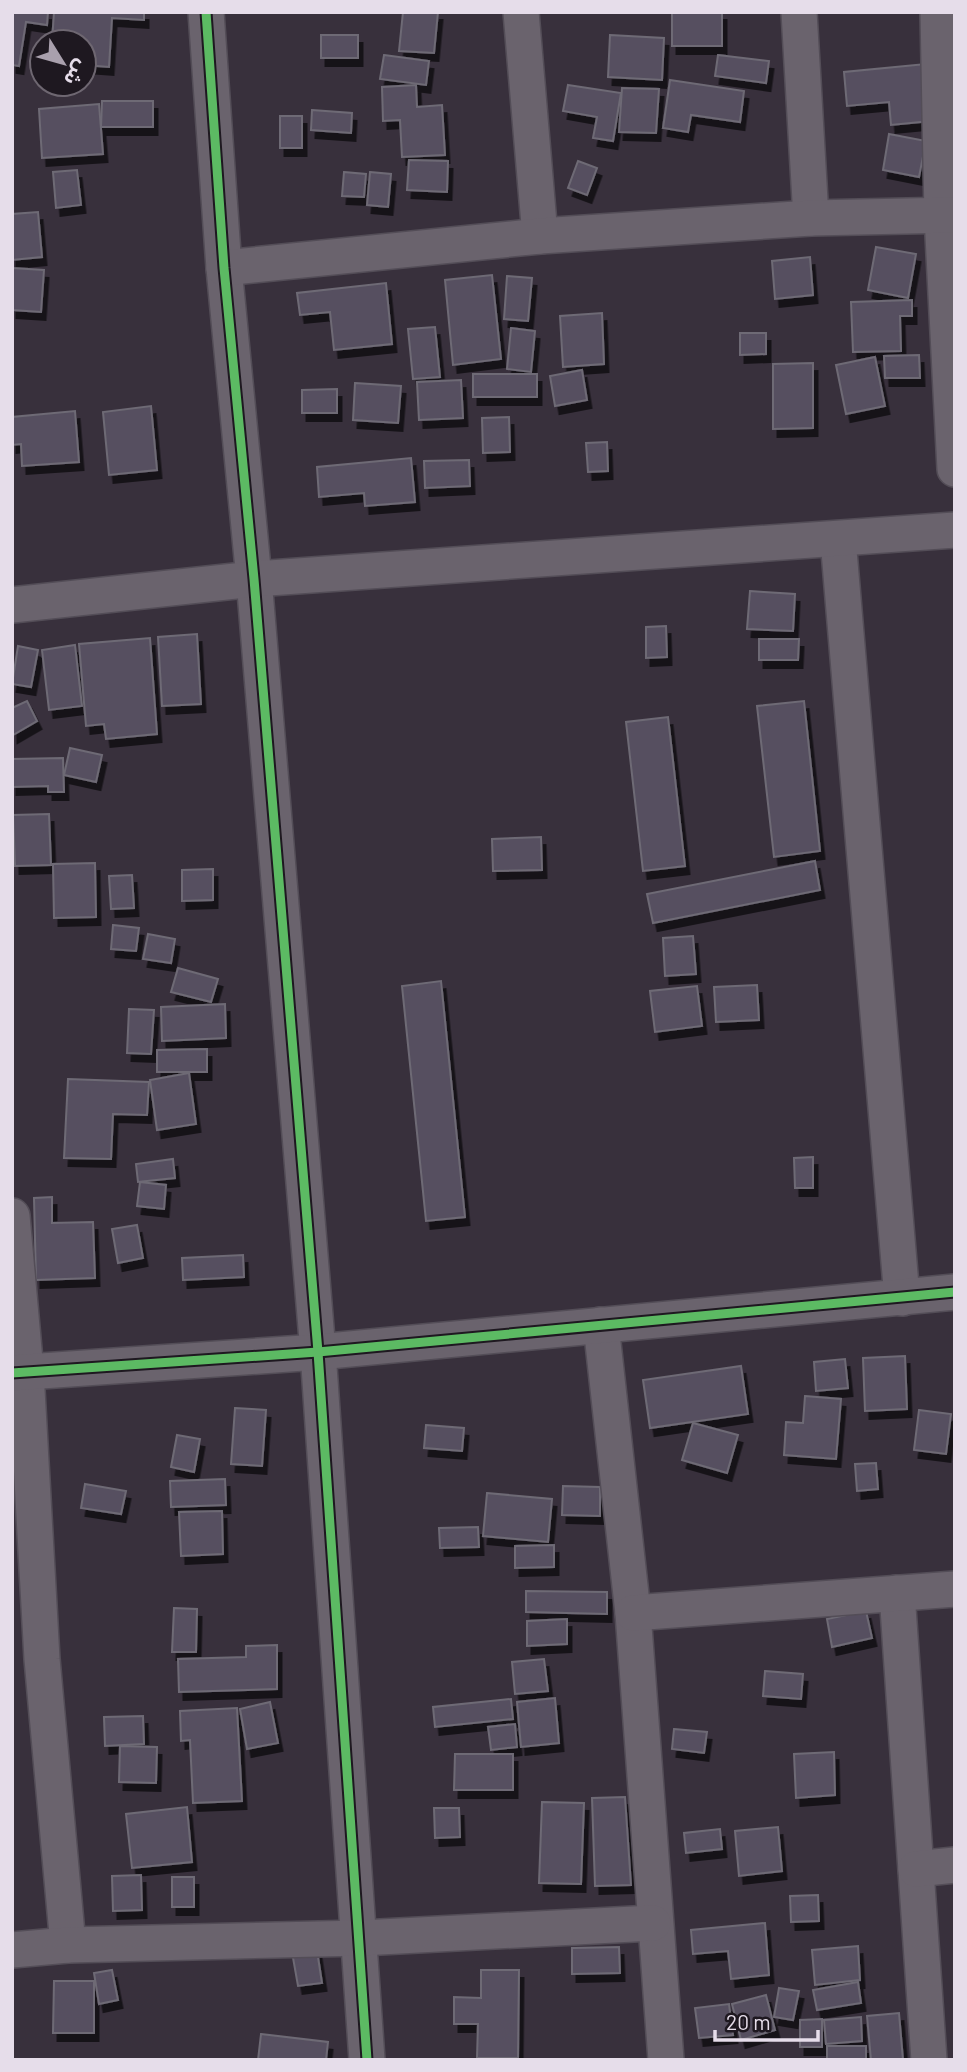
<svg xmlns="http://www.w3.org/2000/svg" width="967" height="2072" viewBox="0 0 967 2072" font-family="Barlow,'Noto Sans Arabic',sans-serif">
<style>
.building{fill:#565060;stroke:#6e6a75;stroke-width:2;filter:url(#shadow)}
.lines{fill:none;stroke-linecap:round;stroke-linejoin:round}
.minor-casing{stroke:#534d57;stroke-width:38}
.minor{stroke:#6a636d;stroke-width:35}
.cycleway-casing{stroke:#1e1820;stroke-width:13}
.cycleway{stroke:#5cba63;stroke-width:9}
</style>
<defs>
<filter id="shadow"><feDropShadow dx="4.5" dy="8" stdDeviation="0" flood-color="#0009"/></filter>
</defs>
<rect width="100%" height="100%" fill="#38303c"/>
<g class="building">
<polygon points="12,12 48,12 47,25 26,22 19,66 12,65"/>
<polygon points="54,12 144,12 144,20 112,18 109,67 84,65 84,42 52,42"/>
<polygon points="403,12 438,12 434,53 399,51"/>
<rect x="672" y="12" width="50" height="34"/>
<rect x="321" y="35" width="37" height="23"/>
<polygon points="610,35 664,38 662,80 608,77"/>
<polygon points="384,55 429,61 426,85 380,79"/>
<polygon points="718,55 769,61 766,83 715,76"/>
<polygon points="936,63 941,120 891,125 889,102 847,106 844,72"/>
<polygon points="670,80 744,91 740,122 691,115 688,132 663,128"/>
<polygon points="416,85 417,107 442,105 445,155 402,157 400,120 383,121 382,87"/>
<polygon points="568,85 621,93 613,141 593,138 597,117 563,111"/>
<polygon points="622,88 659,89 656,133 619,132"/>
<polygon points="102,101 153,101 153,127 101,127"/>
<polygon points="99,104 103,154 42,158 39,109"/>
<polygon points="312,110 352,113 351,133 311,130"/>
<rect x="280" y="116" width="22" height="32"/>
<polygon points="889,134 926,141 919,177 883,170"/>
<polygon points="409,160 448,161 447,192 407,190"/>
<polygon points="578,161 597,168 587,195 568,188"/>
<polygon points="77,170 81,205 56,208 53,172"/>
<polygon points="344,172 366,174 364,197 342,196"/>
<polygon points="370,172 391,174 388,207 367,205"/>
<polygon points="38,212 42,257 12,260 12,214"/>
<polygon points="876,247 916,254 908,298 868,290"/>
<polygon points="810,257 813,295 775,299 772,261"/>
<polygon points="12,268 44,270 41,312 12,310"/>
<polygon points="492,275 501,359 453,365 445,280"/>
<polygon points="507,276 532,278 528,321 504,319"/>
<polygon points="386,283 392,344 334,350 330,312 300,315 297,293"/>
<polygon points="912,300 912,316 900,316 901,351 853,352 851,302"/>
<polygon points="602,313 604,364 563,367 560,316"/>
<polygon points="435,327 440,377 413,379 408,329"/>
<polygon points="511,328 535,331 531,372 507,369"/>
<polygon points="740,333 766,333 766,354 740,355"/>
<polygon points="919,355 920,378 885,378 884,356"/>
<polygon points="875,357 885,406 846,414 836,365"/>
<polygon points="813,363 813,428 773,429 773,364"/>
<polygon points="582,370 587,400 555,406 550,376"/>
<rect x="473" y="374" width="64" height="23"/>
<polygon points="461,380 463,418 419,420 417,382"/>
<polygon points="355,383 401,386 398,423 353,420"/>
<polygon points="337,389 337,413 302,413 302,390"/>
<polygon points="151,406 157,470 109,475 103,412"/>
<polygon points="75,411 79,462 22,466 21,444 12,445 12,417"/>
<polygon points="509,417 510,452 483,453 482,418"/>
<polygon points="607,442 608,471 588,472 586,443"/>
<polygon points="411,458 415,502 365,506 364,493 319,497 317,467"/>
<polygon points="469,460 470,486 425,488 424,461"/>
<polygon points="750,591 795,594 793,631 747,629"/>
<polygon points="666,626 667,657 646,658 646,627"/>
<polygon points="197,634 201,704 162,706 158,637"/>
<polygon points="150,638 157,734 106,739 104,724 86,726 79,644"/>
<polygon points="759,639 799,639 798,660 759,660"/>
<polygon points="75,645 82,706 49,710 42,650"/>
<polygon points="18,646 38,650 31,687 12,684"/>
<polygon points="27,701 37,721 13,735 12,708"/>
<polygon points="804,701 820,851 774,857 757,706"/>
<polygon points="668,717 685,866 643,871 626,722"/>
<polygon points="70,748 102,755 96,782 64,775"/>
<polygon points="63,758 64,792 48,792 48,786 12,787 12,759"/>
<polygon points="49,814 51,865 15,866 13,815"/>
<polygon points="541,837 542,870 493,871 492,839"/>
<polygon points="815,861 820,890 653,923 647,894"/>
<polygon points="95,863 96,917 54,918 53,864"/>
<polygon points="213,869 213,900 182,901 182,870"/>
<polygon points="132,875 134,908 111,909 109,876"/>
<polygon points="113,925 139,928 136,951 111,949"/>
<polygon points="148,934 175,939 171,963 143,959"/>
<polygon points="693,936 696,974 665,976 663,938"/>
<polygon points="178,968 218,979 211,1002 171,992"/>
<polygon points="441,981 465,1217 426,1221 402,986"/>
<polygon points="757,985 759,1020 716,1022 714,987"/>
<polygon points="697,986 702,1026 655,1032 650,991"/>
<polygon points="225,1004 226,1038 162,1041 161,1007"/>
<polygon points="129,1009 154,1010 151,1054 127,1053"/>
<polygon points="207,1049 207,1072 157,1072 157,1050"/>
<polygon points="189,1073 196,1124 157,1130 150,1080"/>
<polygon points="68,1079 149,1082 147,1115 113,1114 111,1159 64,1158"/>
<polygon points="813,1157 813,1188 795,1188 794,1158"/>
<polygon points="173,1159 175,1178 138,1182 136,1164"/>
<polygon points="140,1182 166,1185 164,1209 137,1206"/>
<polygon points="52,1197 52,1223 93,1222 95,1278 36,1280 34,1198"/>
<polygon points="137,1225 143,1258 118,1263 112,1229"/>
<polygon points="243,1255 244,1277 183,1280 182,1258"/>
<polygon points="905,1356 907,1409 865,1411 863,1358"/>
<polygon points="845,1359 848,1388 816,1391 814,1362"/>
<polygon points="741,1366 748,1414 650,1428 643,1380"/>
<polygon points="805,1396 841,1399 836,1459 784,1455 786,1422 803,1423"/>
<polygon points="235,1408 266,1410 262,1466 231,1464"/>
<polygon points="919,1410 951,1414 946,1454 914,1450"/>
<polygon points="693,1423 738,1435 727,1473 682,1460"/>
<polygon points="426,1425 464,1428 462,1451 424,1448"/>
<polygon points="177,1435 200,1439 194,1472 171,1467"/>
<polygon points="876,1463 878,1489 857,1491 855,1464"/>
<polygon points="225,1479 226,1505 171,1507 170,1481"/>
<polygon points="85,1484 126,1491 121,1514 81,1508"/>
<polygon points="563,1486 600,1487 600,1516 562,1515"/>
<polygon points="487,1493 552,1499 548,1542 483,1536"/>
<polygon points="222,1511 223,1554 181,1556 179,1512"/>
<polygon points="478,1527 479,1547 440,1548 439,1528"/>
<polygon points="554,1545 554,1567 515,1568 515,1546"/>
<polygon points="526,1591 607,1592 607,1614 526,1612"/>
<polygon points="174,1608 197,1609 196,1652 172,1652"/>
<polygon points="866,1611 872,1638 832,1647 827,1619"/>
<polygon points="567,1619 567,1644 527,1646 527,1621"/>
<polygon points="277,1645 277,1689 179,1692 178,1659 246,1657 246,1646"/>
<polygon points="544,1659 548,1691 515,1694 512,1662"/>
<polygon points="765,1671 803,1674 801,1699 763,1696"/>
<polygon points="555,1698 559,1743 521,1747 517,1702"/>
<polygon points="511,1699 513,1719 435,1727 433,1707"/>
<polygon points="270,1702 278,1743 247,1749 240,1709"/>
<polygon points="237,1708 242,1801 193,1803 190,1740 181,1741 180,1711"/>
<polygon points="143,1716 144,1744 105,1746 104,1717"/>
<polygon points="515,1724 517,1747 491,1750 488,1727"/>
<polygon points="674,1729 707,1732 704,1753 672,1749"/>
<polygon points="120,1746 157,1747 156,1783 119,1782"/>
<polygon points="834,1752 835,1795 796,1798 794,1754"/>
<polygon points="455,1754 513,1754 513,1790 454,1790"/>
<polygon points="625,1797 631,1885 595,1886 592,1798"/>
<polygon points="542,1802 584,1803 581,1884 539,1883"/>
<polygon points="187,1807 192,1862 132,1868 126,1814"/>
<polygon points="434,1808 459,1808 460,1837 435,1838"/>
<polygon points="778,1827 782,1871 739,1876 735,1831"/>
<polygon points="720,1829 722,1849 686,1853 684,1833"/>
<polygon points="141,1875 142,1910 113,1911 112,1876"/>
<rect x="172" y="1877" width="22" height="30"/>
<polygon points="818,1895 819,1921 791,1922 790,1896"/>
<polygon points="765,1923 769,1975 731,1979 728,1951 693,1954 691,1930"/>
<polygon points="314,1931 322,1983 298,1986 289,1935"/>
<polygon points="858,1946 860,1980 815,1985 812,1950"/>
<polygon points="619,1947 620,1973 572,1974 572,1948"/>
<polygon points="112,1970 118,2000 99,2004 94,1973"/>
<polygon points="481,1970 519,1970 518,2058 477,2058 478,2024 454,2024 454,1997 481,1998"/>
<polygon points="54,1981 94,1981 94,2033 53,2033"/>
<polygon points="858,1982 861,2003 817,2010 813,1990"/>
<polygon points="779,1988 799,1991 793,2020 774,2017"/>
<polygon points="766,1995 775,2030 741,2040 732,2004"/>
<polygon points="729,2004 733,2035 699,2038 695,2008"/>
<polygon points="899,2013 903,2060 871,2060 867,2016"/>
<polygon points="861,2017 862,2041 826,2044 824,2020"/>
<polygon points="822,2019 822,2047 800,2047 800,2020"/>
<polygon points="261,2034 328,2042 326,2060 258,2060"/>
<rect x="827" y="2046" width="39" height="14"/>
</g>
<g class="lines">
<g class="minor-casing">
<g id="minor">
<polyline points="206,12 224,268 254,579 318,1352 367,2060"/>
<polyline points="521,12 540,236"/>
<polyline points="799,12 811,218"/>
<polyline points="938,12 942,216 955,469"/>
<polyline points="224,268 540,236 811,218 955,215"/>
<polyline points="838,539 902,1298"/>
<polyline points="12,605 254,579 955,530"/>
<polyline points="12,1216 26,1372 42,1659 68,1945"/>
<polyline points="601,1325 633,1613 666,2060"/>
<polyline points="12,1373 318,1352 955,1292"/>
<polyline points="897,1593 929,2060"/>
<polyline points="633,1613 955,1589"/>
<polyline points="916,1869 955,1865"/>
<polyline points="12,1950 68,1945 361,1938 653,1923"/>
</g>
</g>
<use href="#minor" class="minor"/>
<g class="cycleway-casing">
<g id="cycleway">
<polyline points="206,12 224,268 254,579 318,1352 367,2060"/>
<polyline points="12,1373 318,1352 955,1292"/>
</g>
</g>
<use href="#cycleway" class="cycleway"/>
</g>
<rect width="967" height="2072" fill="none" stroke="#e6ddea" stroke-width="28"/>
<g transform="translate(63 63) rotate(127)"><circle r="33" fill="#1e1820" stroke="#6e6771" stroke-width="2"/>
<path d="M0-5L12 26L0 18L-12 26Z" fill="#a9a0ad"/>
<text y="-10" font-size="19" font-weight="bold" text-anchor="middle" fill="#e6ddea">ش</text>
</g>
<path d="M715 2030v10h103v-10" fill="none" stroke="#e6ddea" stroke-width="3.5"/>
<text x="726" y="2030" font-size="21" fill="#e6ddea" stroke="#1e1820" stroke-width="5" paint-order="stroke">20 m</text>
</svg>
